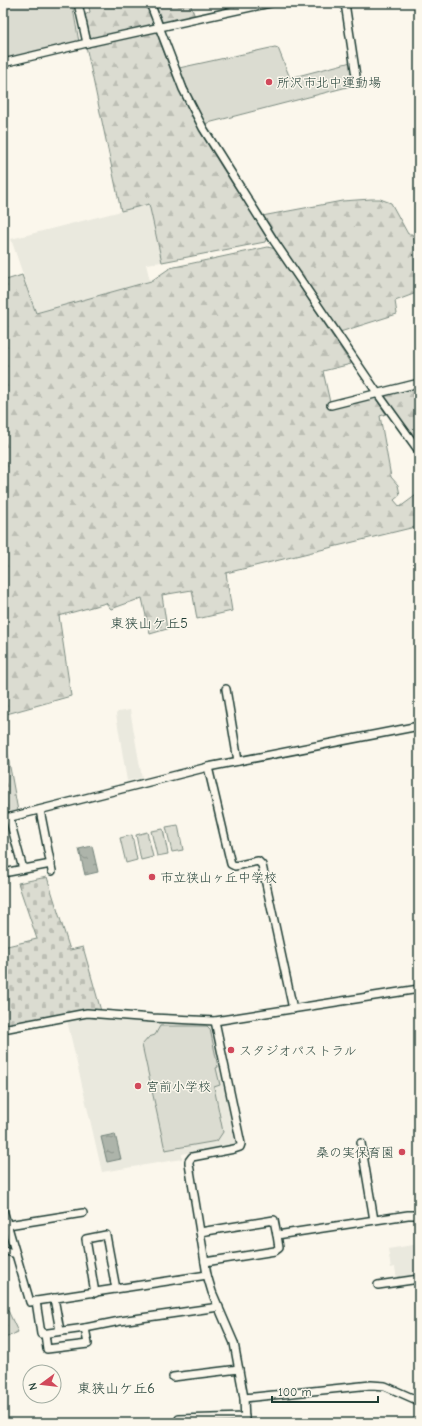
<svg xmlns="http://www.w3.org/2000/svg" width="422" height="1426" viewBox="0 0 422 1426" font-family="'Comic Neue','Klee One',sans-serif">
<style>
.built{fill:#eae9de}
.grass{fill:#dbdcd1;stroke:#7d8c82}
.forest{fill:url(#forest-firs);stroke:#7d8c82}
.cemetery{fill:url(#cemetery-stones);stroke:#7d8c82}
.water{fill:url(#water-ripples);stroke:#74847b}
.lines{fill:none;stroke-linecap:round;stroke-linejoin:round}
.street-casing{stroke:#1f3d34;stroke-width:10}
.street{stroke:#fbf7ec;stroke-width:7}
.poi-dot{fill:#d1495b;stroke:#fbf7ec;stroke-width:1.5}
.labels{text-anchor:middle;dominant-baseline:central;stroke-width:3;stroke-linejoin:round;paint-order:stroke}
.poi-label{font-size:13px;fill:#1f3d34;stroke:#fbf7ec;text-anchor:start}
.neighbourhood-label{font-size:14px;fill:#1f3d34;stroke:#fbf7ec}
</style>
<defs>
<pattern id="forest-firs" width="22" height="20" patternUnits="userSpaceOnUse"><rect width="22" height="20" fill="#dbdcd1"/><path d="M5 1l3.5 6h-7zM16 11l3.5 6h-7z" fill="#bcbeb4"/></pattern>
<pattern id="cemetery-stones" width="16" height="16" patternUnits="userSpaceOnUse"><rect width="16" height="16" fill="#dbdcd1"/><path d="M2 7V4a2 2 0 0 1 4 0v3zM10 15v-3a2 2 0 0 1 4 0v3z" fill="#bcbeb4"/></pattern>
<pattern id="water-ripples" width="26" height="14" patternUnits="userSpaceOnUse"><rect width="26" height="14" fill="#adb4aa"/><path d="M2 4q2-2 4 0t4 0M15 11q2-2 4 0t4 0" fill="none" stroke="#8c948b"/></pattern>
</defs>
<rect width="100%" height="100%" fill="#fbf7ec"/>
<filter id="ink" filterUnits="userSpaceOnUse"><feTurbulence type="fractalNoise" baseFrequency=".025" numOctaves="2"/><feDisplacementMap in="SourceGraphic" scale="8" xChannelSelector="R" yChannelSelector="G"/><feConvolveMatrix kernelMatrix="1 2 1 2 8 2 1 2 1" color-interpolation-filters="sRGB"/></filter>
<g filter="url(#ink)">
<g class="built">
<polygon points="191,3 224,3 194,10"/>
<polygon points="149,204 162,262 146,264 150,281 36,313 11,239"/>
<polygon points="130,710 142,778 127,781 116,714 118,712"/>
<polygon points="83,1017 210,1025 213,1028 237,1140 234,1145 182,1154 182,1159 102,1172 67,1020"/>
<polygon points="419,1244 419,1277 397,1280 395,1267 391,1268 388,1249"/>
</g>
<g class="grass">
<polygon points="3,3 72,3 79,42 3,60"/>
<polygon points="275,47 278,48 290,78 351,62 355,85 204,124 192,99 179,68"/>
<polygon points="178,825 183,850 172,852 166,827"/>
<polygon points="163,829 168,854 157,856 151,831"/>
<polygon points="147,832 153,857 141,860 136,835"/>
<polygon points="132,835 137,860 126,863 120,838"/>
<polygon points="160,1026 207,1026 210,1029 218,1067 216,1068 220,1085 214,1087 223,1132 217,1141 165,1150 142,1045 149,1037 155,1035"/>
</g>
<g class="forest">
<path d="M88,3H146C158,36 169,69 184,100C207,148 238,192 267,236L265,242L162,262L149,204L121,211L86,46L92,45L85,15L90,12Z"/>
<polygon points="155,3 190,3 195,17 163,24"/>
<polygon points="371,199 380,199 391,203 408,234 412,234 419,252 419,292 395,301 397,314 340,332 262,216 342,201"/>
<polygon points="268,247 275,249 351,364 323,371 331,407 375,397 386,414 380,416 391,477 398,485 400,495 394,500 400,507 419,493 419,526 226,573 232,611 197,619 192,590 162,595 167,629 150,634 142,598 111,609 106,603 59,616 71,696 3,715 3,281 22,275 36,313 151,281 170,268"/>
<polygon points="419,387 419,444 385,399 387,394"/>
<polygon points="3,729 18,811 3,815"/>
<polygon points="3,1302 4,1302 18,1332 3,1339"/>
</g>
<polygon class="cemetery" points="47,877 70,950 83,947 101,1011 88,1009 3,1025 3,947 37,939 18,883"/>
<g class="water">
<polygon points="92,846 98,872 85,875 79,849"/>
<polygon points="115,1134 121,1159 107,1162 101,1137"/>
</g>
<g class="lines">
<g class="street-casing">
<g id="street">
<polyline points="78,3 87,43"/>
<polyline points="150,3 183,89 203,128 274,241 378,394 419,451"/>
<polyline points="345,3 357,83"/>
<polyline points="3,63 87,43 270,3"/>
<polyline points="331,405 419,383"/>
<polyline points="226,689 238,761"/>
<polyline points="208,767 231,864 235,866 258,861 262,865 293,1009"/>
<polyline points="40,810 52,871"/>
<polyline points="9,817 23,869"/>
<polyline points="3,819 208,767 419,726"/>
<polyline points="3,873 51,864"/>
<polyline points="215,1021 241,1144 240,1147 234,1149 192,1157 189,1161 189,1164 207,1275 212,1292 234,1343 244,1398 371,1385 385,1386 419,1401"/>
<polyline points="3,1029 87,1013 152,1018 215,1021 419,989"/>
<polyline points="361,1143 374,1220"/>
<polyline points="3,1210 30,1302 207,1275"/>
<polyline points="8,1225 83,1213"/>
<polyline points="200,1232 274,1220 277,1235"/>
<polyline points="3,1250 16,1254"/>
<polyline points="205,1262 275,1251 279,1248 277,1235 408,1215 419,1215"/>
<polyline points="378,1285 419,1279"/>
<polyline points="95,1293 86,1239 106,1235 116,1289"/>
<polyline points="54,1298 60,1331"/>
<polyline points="36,1301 41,1334 85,1328 120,1321 219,1307"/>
<polyline points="45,1334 47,1349 88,1344 85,1328"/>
<polyline points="173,1377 239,1369"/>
<polyline points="244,1398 245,1423"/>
<polyline points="179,1419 245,1417"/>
</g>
</g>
<use href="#street" class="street"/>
</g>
</g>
<g class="poi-dot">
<circle cx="269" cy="82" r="4"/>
<circle cx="152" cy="877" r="4"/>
<circle cx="231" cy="1050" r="4"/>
<circle cx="138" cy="1086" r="4"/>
<circle cx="402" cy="1152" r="4"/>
</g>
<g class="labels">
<g class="poi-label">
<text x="277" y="82">所沢市北中運動場</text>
<text x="160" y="877">市立狭山ヶ丘中学校</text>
<text x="239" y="1050">スタジオパストラル</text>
<text x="146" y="1086">宮前小学校</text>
<text x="394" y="1152" text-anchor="end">桑の実保育園</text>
</g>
<g class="neighbourhood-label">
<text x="149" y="623">東狭山ケ丘5</text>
<text x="116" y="1388">東狭山ケ丘6</text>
</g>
</g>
<rect width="422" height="1426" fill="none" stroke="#fbf7ec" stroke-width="16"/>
<rect x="8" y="8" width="406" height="1410" fill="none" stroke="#1f3d34" stroke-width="1.5" filter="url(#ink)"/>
<g transform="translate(42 1384) rotate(255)"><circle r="19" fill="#fbf7ec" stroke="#a3ada2"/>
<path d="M0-3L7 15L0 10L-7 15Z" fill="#d1495b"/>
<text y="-6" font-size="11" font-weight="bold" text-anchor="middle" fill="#1f3d34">N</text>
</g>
<path d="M272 1396v6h106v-6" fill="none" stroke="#1f3d34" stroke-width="2"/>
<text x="278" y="1396" font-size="12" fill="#1f3d34" stroke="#fbf7ec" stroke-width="3" paint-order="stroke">100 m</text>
</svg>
